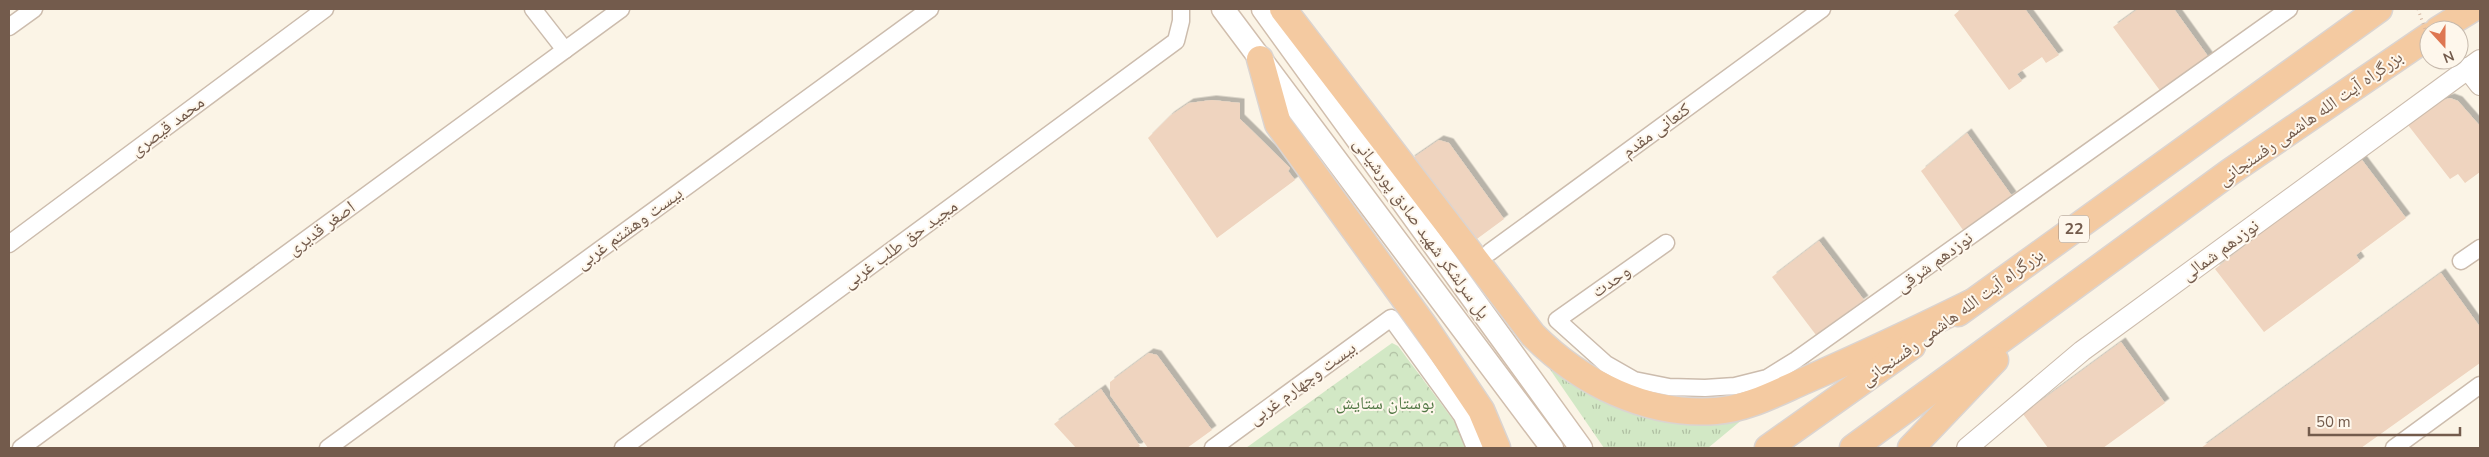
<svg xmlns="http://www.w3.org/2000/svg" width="2489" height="457" viewBox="0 0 2489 457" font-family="'Nunito Sans','Noto Naskh Arabic',sans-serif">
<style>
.grass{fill:url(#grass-tufts)}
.park{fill:url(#park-crowns)}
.building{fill:#efd4bf;filter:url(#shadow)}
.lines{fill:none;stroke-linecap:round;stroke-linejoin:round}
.minor-casing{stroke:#ccbcad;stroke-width:19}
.tertiary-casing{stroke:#ccbcad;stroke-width:22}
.secondary-casing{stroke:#d1bead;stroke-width:25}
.trunk-casing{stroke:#dbd4d0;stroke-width:29}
.minor{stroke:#fff;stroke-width:16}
.tertiary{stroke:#fff;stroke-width:20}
.secondary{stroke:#fff;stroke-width:22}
.trunk{stroke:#f4caa1;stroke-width:26}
.path-bridge{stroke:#d4b7a2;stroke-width:3;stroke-dasharray:1 4;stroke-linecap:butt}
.labels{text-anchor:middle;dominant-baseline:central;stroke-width:4;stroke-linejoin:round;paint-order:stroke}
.shield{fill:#fef7ec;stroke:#9d8a7c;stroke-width:1}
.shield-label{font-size:16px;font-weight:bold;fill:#735b4c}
.street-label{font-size:18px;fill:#735b4c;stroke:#fef7ec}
.park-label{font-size:18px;fill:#527845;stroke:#fef7ec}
</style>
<defs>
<pattern id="grass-tufts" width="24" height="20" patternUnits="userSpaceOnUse" patternTransform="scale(1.25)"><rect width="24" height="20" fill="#d2e8c5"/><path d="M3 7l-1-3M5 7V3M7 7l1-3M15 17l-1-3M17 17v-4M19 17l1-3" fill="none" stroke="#afbfa2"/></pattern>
<pattern id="park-crowns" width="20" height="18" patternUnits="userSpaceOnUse" patternTransform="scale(1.25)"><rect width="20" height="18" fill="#d2e8c5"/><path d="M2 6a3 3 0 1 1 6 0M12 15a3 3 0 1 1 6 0" fill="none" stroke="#afbfa2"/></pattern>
<filter id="shadow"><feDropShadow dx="4.5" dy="-4.5" stdDeviation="0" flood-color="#0004"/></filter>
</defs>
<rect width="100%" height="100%" fill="#fbf4e6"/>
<polygon class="grass" points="1549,368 1575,386 1610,403 1743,419 1708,448 1604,448"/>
<polygon class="park" points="1392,343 1398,346 1460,429 1465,448 1246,448"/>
<g class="building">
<polygon points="1961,9 2025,9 2059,55 2046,63 2042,57 2017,74 2022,81 2009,90 1954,15"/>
<polygon points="2138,9 2174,9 2210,59 2161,92 2113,27"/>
<polygon points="2450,98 2458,101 2480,126 2480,172 2465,183 2458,174 2450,179 2408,125 2443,100"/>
<polygon points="1212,100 1240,103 1240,119 1290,168 1288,171 1295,180 1217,238 1148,138 1170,116 1189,103"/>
<polygon points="1967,133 2012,196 1963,230 1921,171"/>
<polygon points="1439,140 1449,143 1504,219 1470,244 1410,160"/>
<polygon points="2362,160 2406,218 2356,255 2360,261 2264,332 2215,269 2311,194"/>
<polygon points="1819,241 1864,300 1816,335 1772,277"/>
<polygon points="2441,273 2480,327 2480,363 2361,448 2201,448"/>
<polygon points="2121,342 2165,403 2103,448 2048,448 2023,414"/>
<polygon points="1149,353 1157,355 1212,430 1187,448 1148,448 1110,395 1110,382"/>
<polygon points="1101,389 1140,446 1137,448 1076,448 1054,424"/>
</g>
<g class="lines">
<g class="minor-casing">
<g id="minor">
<polyline points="533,9 565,50"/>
<polyline points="9,27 34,9"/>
<polyline points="1666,243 1557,320 1606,364 1634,380 1669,387 1705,388 1735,386 1767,378 1796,360 2289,9"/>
<polyline points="9,244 325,9"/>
<polyline points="1490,252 1822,9"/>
<polyline points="2461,261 2480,248"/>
<polyline points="21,448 621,9"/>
<polyline points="328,448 930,9"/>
<polyline points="623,448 1176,41 1181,21 1181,9"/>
<polyline points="1213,448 1391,318 1462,416 1475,448"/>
<polyline points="2394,448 2480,385"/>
</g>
</g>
<g class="tertiary-casing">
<g id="tertiary">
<polyline points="2467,68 2480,85"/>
<polyline points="1967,448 2082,351 2480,60"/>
</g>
</g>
<g class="secondary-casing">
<g id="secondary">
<polyline points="1223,9 1552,448"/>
<polyline points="1263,9 1581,448"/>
</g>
</g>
<g class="trunk-casing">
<g id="trunk">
<path d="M1283,9L1533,335C1581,383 1647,416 1716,411C1747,409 1778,392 1806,380C1861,356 1916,330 1971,303"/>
<polyline points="2438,30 2472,9"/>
<polyline points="1260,59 1278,124 1425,327 1481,410 1497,448"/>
<polyline points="1958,313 2379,9"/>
<polyline points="1768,448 1912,346"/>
<polyline points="1853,448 2230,172 2429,36"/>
<polyline points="1911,448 1995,360"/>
</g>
</g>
<use href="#minor" class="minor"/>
<use href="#tertiary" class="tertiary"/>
<use href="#secondary" class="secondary"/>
<use href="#trunk" class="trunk"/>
<polyline class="path-bridge" points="2418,9 2429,41"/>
</g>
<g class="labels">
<rect class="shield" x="2059" y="215.5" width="30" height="27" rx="4"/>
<g class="shield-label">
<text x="2074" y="229">22</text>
</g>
<g class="street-label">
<text transform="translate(2310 118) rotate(-35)">بزرگراه آیت الله هاشمی رفسنجانی</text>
<text transform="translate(167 126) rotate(-37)">محمد قیصری</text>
<text transform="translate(1656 130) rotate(-36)">کنعانی مقدم</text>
<text transform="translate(321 228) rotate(-36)">اصغر قدیری</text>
<text transform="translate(629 228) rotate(-36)">بیست وهشتم غربی</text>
<text transform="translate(1422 228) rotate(54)">پل سرلشکر شهید صادق پورشیانی</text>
<text transform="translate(900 244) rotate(-36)">مجید حق طلب غربی</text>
<text transform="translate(2220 250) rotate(-36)">نوزدهم شمالی</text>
<text transform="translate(1934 262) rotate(-36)">نوزدهم شرقی</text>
<text transform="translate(1611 281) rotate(-35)">وحدت</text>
<text transform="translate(1952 317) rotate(-36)">بزرگراه آیت الله هاشمی رفسنجانی</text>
<text transform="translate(1302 383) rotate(-36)">بیست وچهارم غربی</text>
</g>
<g class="park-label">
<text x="1385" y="403">بوستان ستایش</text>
</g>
</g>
<rect width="2489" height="457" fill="none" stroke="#735b4c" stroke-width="20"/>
<g transform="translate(2444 45) rotate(159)"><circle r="24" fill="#fef7ec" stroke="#c6b9ac"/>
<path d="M0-4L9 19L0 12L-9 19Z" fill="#de7752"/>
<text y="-8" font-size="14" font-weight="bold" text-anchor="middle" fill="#735b4c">N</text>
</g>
<path d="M2309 427v8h151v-8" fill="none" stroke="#735b4c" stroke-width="2.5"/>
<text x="2316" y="427" font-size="15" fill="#735b4c" stroke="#fef7ec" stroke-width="4" paint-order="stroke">50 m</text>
</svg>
